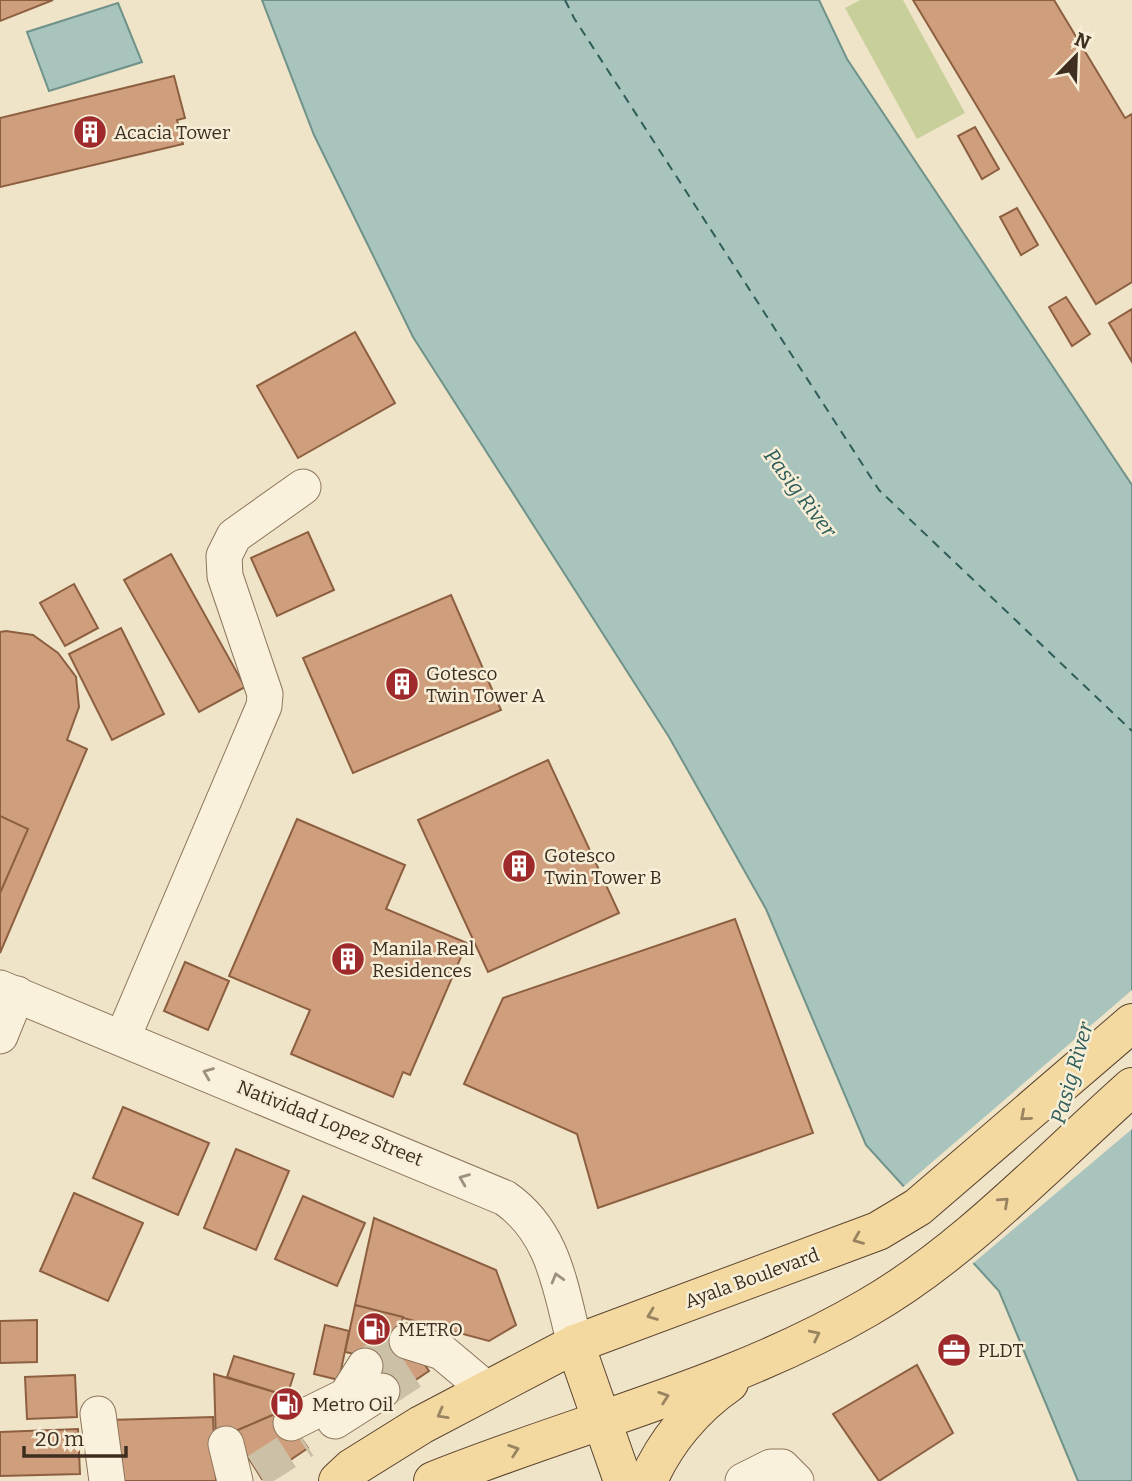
<svg xmlns="http://www.w3.org/2000/svg" width="1132" height="1481" viewBox="0 0 1132 1481" font-family="Bitter,serif">
<style>
.green{fill:#c9cf9b}
.water{fill:#a9c4bc;stroke:#6f938a;stroke-width:2}
.pier{fill:#f0e4c8}
.lines{fill:none;stroke-linecap:round;stroke-linejoin:round}
.ferry{stroke:#2f5d5a;stroke-width:2;stroke-dasharray:9 7;stroke-linecap:butt}
.building{fill:#cf9f7d;stroke:#8d5f41;stroke-width:2}
.minor-tunnel{stroke:#ccc0a6;stroke-width:35;stroke-dasharray:35 18;stroke-linecap:butt}
.minor-casing{stroke:#8d765c;stroke-width:37}
.major-casing{stroke:#5b4430;stroke-width:40}
.minor{stroke:#faf1dc;stroke-width:35}
.major{stroke:#f3d9a0;stroke-width:38}
.oneway{stroke:#9c907e}
.oneway2{stroke:#988460}
.labels{text-anchor:middle;dominant-baseline:central;stroke-width:5;stroke-linejoin:round;paint-order:stroke}
.poi-label{font-size:19px;fill:#3d2e20;stroke:#f7eed8;text-anchor:start}
.street-label{font-size:19px;fill:#3d2e20;stroke:#f7eed8}
.water-label{font-size:21px;font-style:italic;fill:#2f5d5a;stroke:#f7eed8}
</style>
<rect width="100%" height="100%" fill="#f0e4c8"/>
<polygon class="green" points="860,0 903,0 965,113 917,139 845,8"/>
<g class="water">
<polygon points="262,0 819,0 847,59 1132,485 1132,1481 1078,1481 999,1291 866,1145 766,909 669,737 413,337 314,135"/>
<polygon points="118,3 142,62 49,91 27,32"/>
</g>
<polygon class="pier" points="1132,990 1132,1129 971,1265 902,1188"/>
<g class="lines">
<polyline class="ferry" points="565,0 574,18 879,490 1132,731"/>
</g>
<g class="building">
<polygon points="0,0 53,0 0,21"/>
<polygon points="913,0 1054,0 1125,118 1132,114 1132,282 1096,304"/>
<polygon points="174,76 185,118 177,120 183,144 0,187 0,118"/>
<polygon points="975,127 999,169 982,179 958,136"/>
<polygon points="1017,208 1038,245 1021,255 1000,217"/>
<polygon points="1066,297 1090,334 1072,346 1049,307"/>
<polygon points="1132,309 1132,362 1109,323"/>
<polygon points="355,332 395,403 298,458 257,386"/>
<polygon points="308,532 334,590 277,616 251,558"/>
<polygon points="171,554 245,687 199,712 124,580"/>
<polygon points="74,584 98,628 65,646 40,603"/>
<polygon points="451,595 501,710 353,773 303,658"/>
<polygon points="121,628 164,714 112,740 69,654"/>
<polygon points="6,631 33,635 58,653 76,677 79,707 67,740 87,749 0,953 0,632"/>
<polygon points="548,760 619,913 488,972 418,820"/>
<polygon points="0,816 28,829 0,893"/>
<polygon points="297,819 405,865 386,909 467,943 410,1075 403,1072 393,1097 291,1054 310,1010 229,976"/>
<polygon points="735,919 813,1133 598,1208 577,1134 464,1084 503,998"/>
<polygon points="185,962 229,981 208,1030 164,1011"/>
<polygon points="123,1107 209,1143 178,1215 93,1178"/>
<polygon points="236,1149 289,1171 256,1250 204,1228"/>
<polygon points="74,1193 143,1223 108,1301 40,1271"/>
<polygon points="303,1196 365,1223 337,1286 275,1259"/>
<polygon points="374,1218 496,1270 516,1325 489,1341 355,1305"/>
<polygon points="355,1305 403,1317 400,1328 359,1355 345,1352"/>
<polygon points="37,1320 37,1362 0,1363 0,1321"/>
<polygon points="325,1325 349,1331 339,1380 314,1374"/>
<polygon points="400,1328 429,1371 387,1399 359,1355"/>
<polygon points="234,1356 294,1374 287,1396 227,1377"/>
<polygon points="917,1365 953,1433 879,1481 833,1414"/>
<polygon points="214,1374 287,1396 282,1411 238,1430 237,1444 216,1443"/>
<polygon points="75,1375 77,1417 27,1419 25,1377"/>
<polygon points="282,1411 308,1448 262,1479 237,1440 238,1430"/>
<polygon points="213,1417 216,1481 116,1481 109,1420"/>
<polygon points="78,1429 80,1474 0,1476 0,1432"/>
</g>
<g class="lines">
<g class="minor-tunnel">
<polyline points="365,1366 407,1341"/>
<polyline points="382,1391 424,1364"/>
<polyline points="257,1471 304,1441"/>
</g>
<g class="minor-casing">
<g id="minor">
<path d="M0,988L505,1198C555,1233 560,1288 575,1344"/>
<polyline points="0,1036 17,994"/>
<polyline points="123,1037 264,706 265,694 225,576 224,556 234,536 303,487"/>
<polyline points="407,1341 442,1352 486,1389"/>
<polyline points="98,1414 107,1481"/>
<polyline points="335,1421 382,1391"/>
<polyline points="291,1423 346,1396 365,1366"/>
<polyline points="226,1444 235,1481"/>
<polyline points="743,1481 771,1467 782,1467 796,1481"/>
</g>
</g>
<g class="major-casing">
<g id="major">
<polyline points="575,1344 623,1481"/>
<polyline points="338,1481 352,1468 421,1425 575,1344 878,1231 918,1207 1132,1023"/>
<path d="M433,1481C577,1423 732,1387 867,1308C963,1253 1049,1161 1132,1087"/>
<path d="M648,1481C665,1442 694,1407 729,1383"/>
</g>
</g>
<use href="#minor" class="minor"/>
<use href="#major" class="major"/>
</g>
<defs><path id="oneway-chevron" d="M-2-3.5L2.5 0L-2 3.5" fill="none" stroke-width="1.6" stroke-linecap="round" stroke-linejoin="round" transform="scale(1.75)"/></defs>
<g class="oneway">
<use href="#oneway-chevron" transform="translate(208 1073) rotate(-158)"/>
<use href="#oneway-chevron" transform="translate(464 1179) rotate(-158)"/>
<use href="#oneway-chevron" transform="translate(557 1278) rotate(-106)"/>
</g>
<g class="oneway2">
<use href="#oneway-chevron" transform="translate(1025 1116) rotate(139)"/>
<use href="#oneway-chevron" transform="translate(1004 1202) rotate(-42)"/>
<use href="#oneway-chevron" transform="translate(858 1239) rotate(158)"/>
<use href="#oneway-chevron" transform="translate(652 1315) rotate(159)"/>
<use href="#oneway-chevron" transform="translate(815 1335) rotate(-26)"/>
<use href="#oneway-chevron" transform="translate(664 1397) rotate(-19)"/>
<use href="#oneway-chevron" transform="translate(442 1414) rotate(151)"/>
<use href="#oneway-chevron" transform="translate(514 1450) rotate(-19)"/>
</g>
<defs>
<g id="building-disc" transform="scale(1.75)"><circle r="9.5" fill="#9e2a2b" stroke="#f7eed8"/><path d="M-4-6H4V6H1V3H-1V6H-4ZM-2.5-4.3h1.7v1.8h-1.7ZM.8-4.3h1.7v1.8H.8ZM-2.5-1h1.7V.8h-1.7ZM.8-1h1.7V.8H.8Z" fill="#fff"/></g>
<g id="fuel-disc" transform="scale(1.75)"><circle r="9.5" fill="#9e2a2b" stroke="#f7eed8"/><path d="M-5.5-6h7V0h2V4h1.3V-2.5L3-4.5l.8-.8L6-3V5H2.5V1h-1V6h-7ZM-4.2-4.7v3.2H.2V-4.7Z" fill="#fff"/></g>
<g id="office-disc" transform="scale(1.75)"><circle r="9.5" fill="#9e2a2b" stroke="#f7eed8"/><path d="M-6-3h4V-5.5h4V-3h4V5H-6ZM-1-4.5V-3h2v-1.5ZM-6 0V1H6V0Z" fill="#fff"/></g>
</defs>
<g fill-rule="evenodd">
<use href="#building-disc" x="90" y="132"/>
<use href="#building-disc" x="402" y="684"/>
<use href="#building-disc" x="519" y="866"/>
<use href="#building-disc" x="348" y="959"/>
<use href="#fuel-disc" x="374" y="1329"/>
<use href="#office-disc" x="954" y="1350"/>
<use href="#fuel-disc" x="287" y="1404"/>
</g>
<g class="labels">
<g class="poi-label">
<text x="114" y="132">Acacia Tower</text>
<text x="426" y="673">Gotesco<tspan x="426" dy="22">Twin Tower A</tspan></text>
<text x="544" y="855">Gotesco<tspan x="544" dy="22">Twin Tower B</tspan></text>
<text x="372" y="948">Manila Real<tspan x="372" dy="22">Residences</tspan></text>
<text x="398" y="1329">METRO</text>
<text x="978" y="1350">PLDT</text>
<text x="312" y="1404">Metro Oil</text>
</g>
<g class="street-label">
<text transform="translate(330 1123) rotate(22)">Natividad Lopez Street</text>
<text transform="translate(752 1278) rotate(-20)">Ayala Boulevard</text>
</g>
<g class="water-label">
<text transform="translate(800 493) rotate(53)">Pasig River</text>
<text transform="translate(1072 1073) rotate(-74)">Pasig River</text>
</g>
</g>
<g transform="translate(1076 56) rotate(23)" stroke="#f7eed8" stroke-width="5" paint-order="stroke">
<path d="M0-5L12 26L0 18L-12 26Z" fill="#3d2e20"/>
<text y="-10" font-size="19" font-weight="bold" text-anchor="middle" fill="#3d2e20">N</text>
</g>
<path d="M24 1446v10h102v-10" fill="none" stroke="#3d2e20" stroke-width="3.5"/>
<text x="35" y="1446" font-size="21" fill="#3d2e20" stroke="#f7eed8" stroke-width="5" paint-order="stroke">20 m</text>
</svg>
